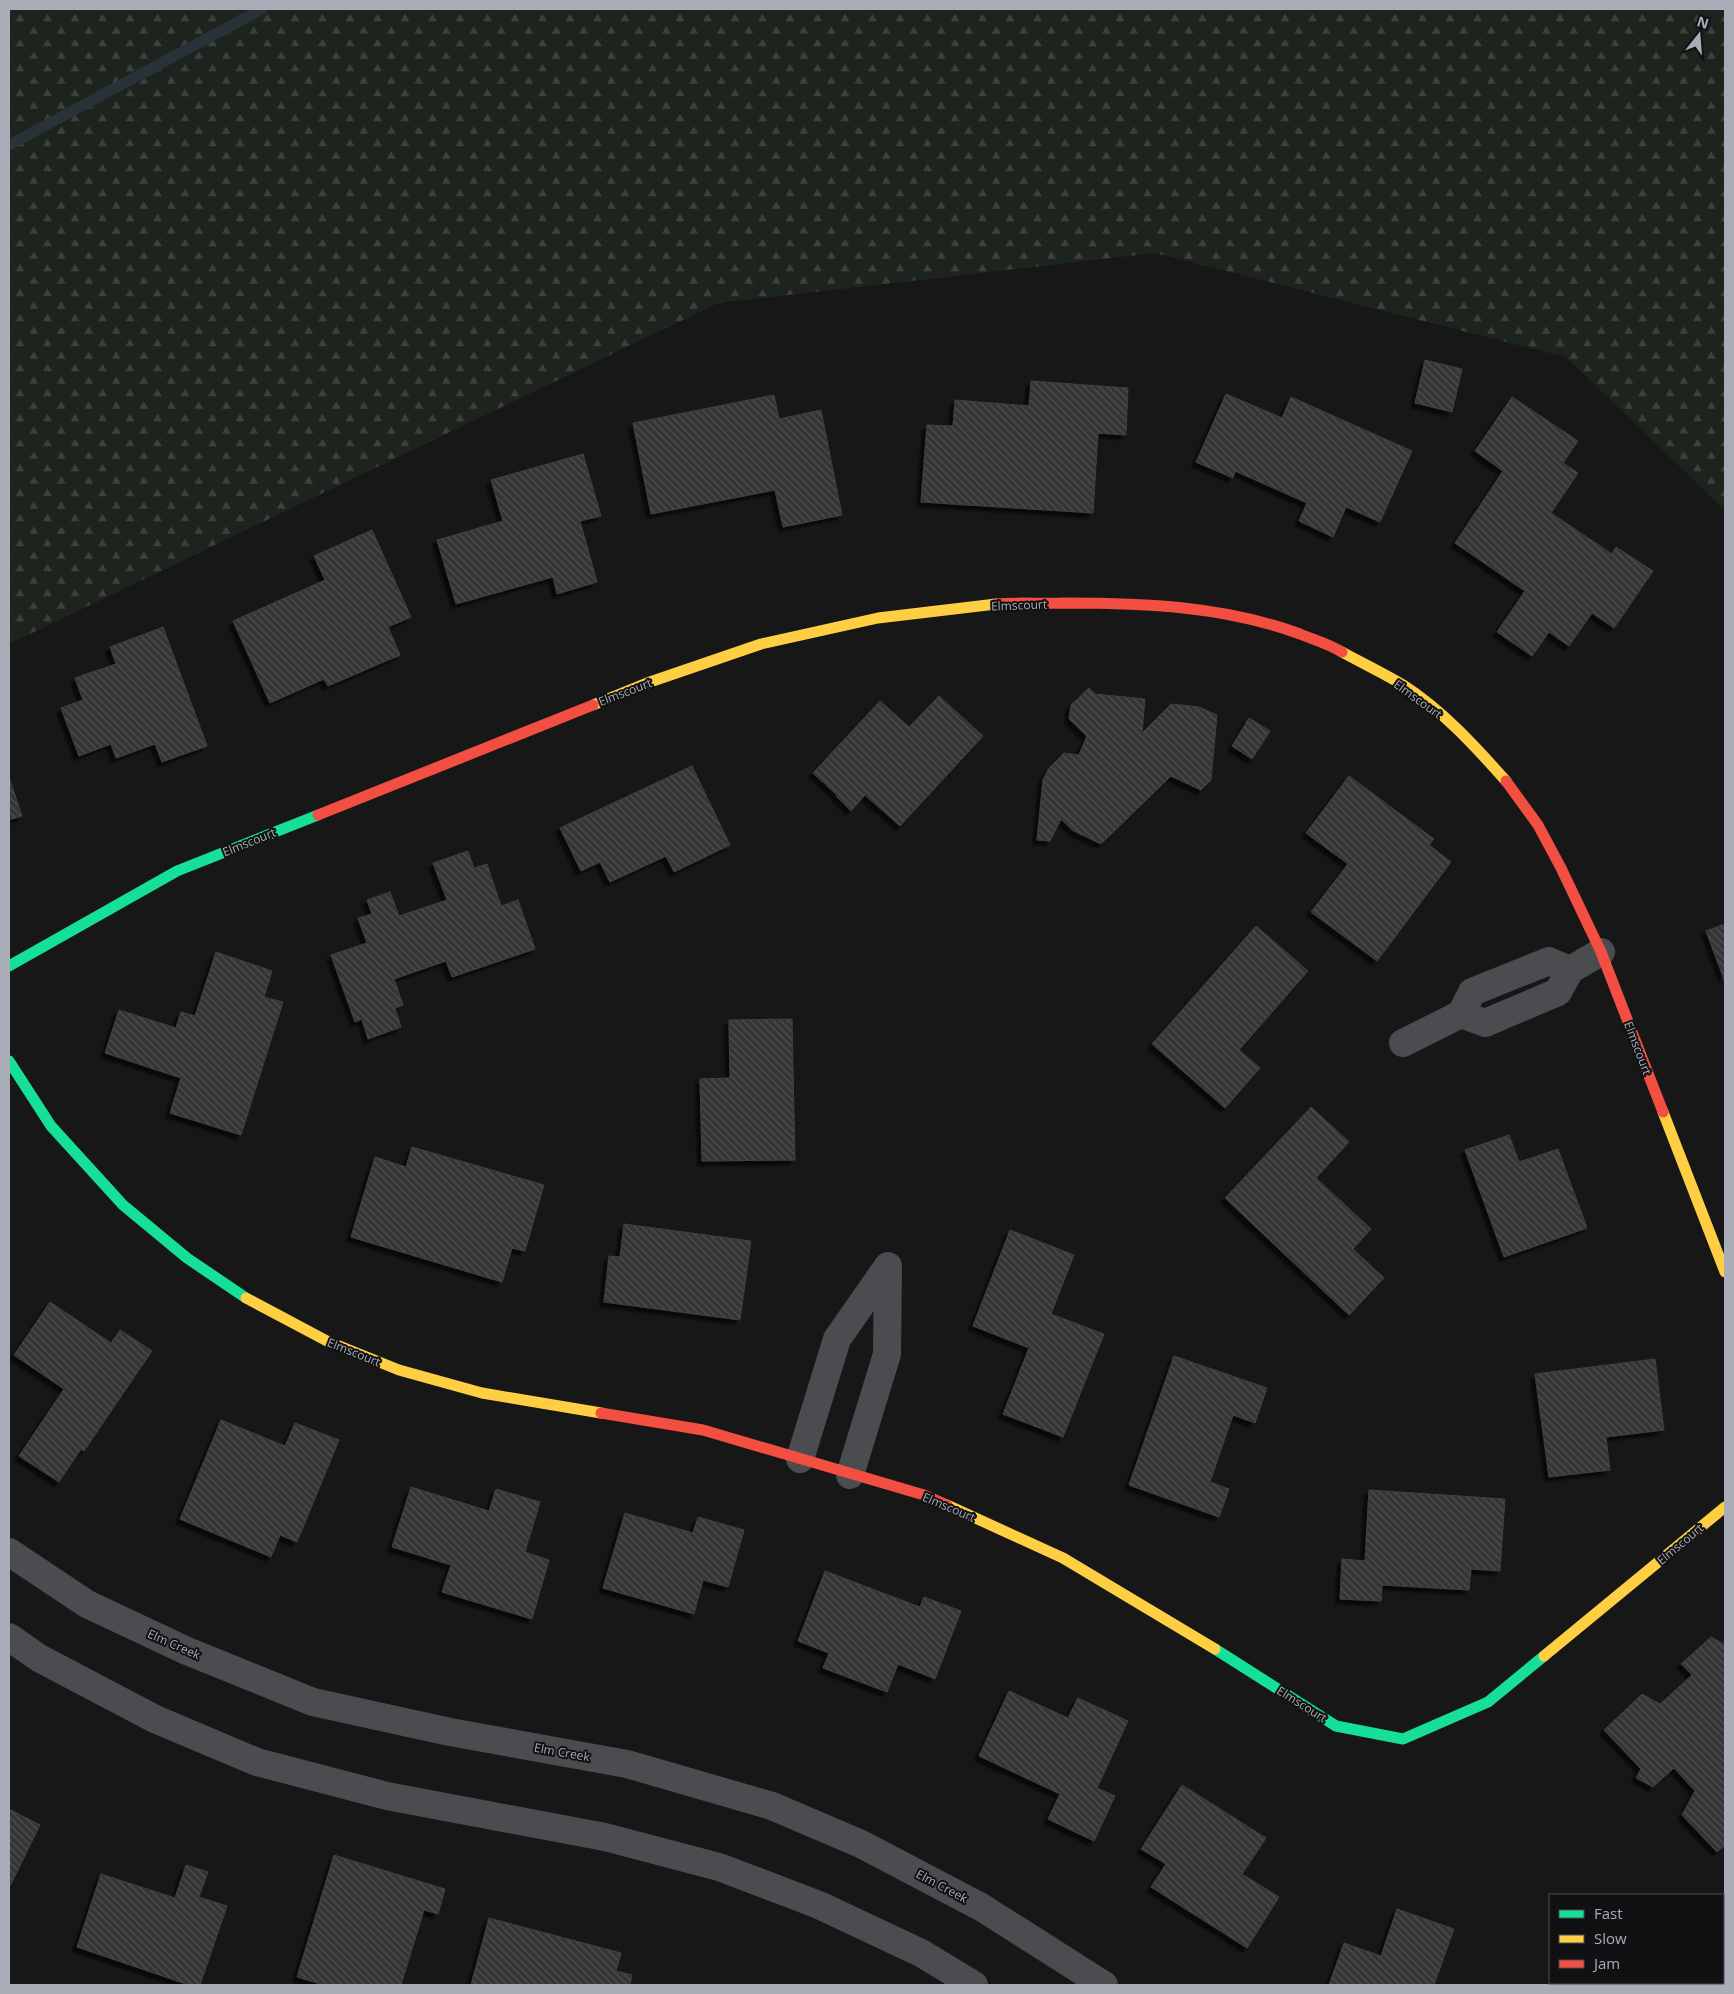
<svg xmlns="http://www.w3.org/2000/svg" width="1734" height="1994" viewBox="0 0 1734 1994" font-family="'Open Sans',sans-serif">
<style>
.forest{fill:url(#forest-firs)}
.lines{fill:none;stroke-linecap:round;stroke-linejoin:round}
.stream{stroke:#2a3239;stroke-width:11}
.building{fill:url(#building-back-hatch);stroke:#3f4043;filter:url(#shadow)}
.street{stroke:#4b4c50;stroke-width:28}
.fast{stroke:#16e098;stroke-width:11}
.slow{stroke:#ffcf43;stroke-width:11}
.jam{stroke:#f24e42;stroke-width:11}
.labels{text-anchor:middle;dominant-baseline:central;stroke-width:4;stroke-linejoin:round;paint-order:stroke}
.street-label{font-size:12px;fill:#a8adb8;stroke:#111113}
</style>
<defs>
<pattern id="forest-firs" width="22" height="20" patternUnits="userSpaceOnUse" patternTransform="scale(1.25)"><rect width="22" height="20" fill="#1d241e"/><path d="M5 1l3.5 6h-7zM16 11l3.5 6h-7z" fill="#3b413d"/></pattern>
<pattern id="building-back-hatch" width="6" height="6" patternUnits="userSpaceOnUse" patternTransform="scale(1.25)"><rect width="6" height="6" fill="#353536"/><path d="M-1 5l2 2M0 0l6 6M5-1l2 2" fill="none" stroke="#4f5051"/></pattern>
<filter id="shadow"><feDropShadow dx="-4.5" dy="4.5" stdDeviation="1" flood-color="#0009"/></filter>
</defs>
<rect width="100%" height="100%" fill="#171717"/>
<polygon class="forest" points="9,9 1725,9 1725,510 1566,357 1155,253 718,303 9,644"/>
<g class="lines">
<polyline class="stream" points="9,145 262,9"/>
</g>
<g class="building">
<polygon points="1425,360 1462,369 1452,412 1415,403"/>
<polygon points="1031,381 1128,388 1126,435 1098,433 1093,513 921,502 927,425 953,426 955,400 1029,406"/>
<polygon points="1226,394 1282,418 1291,397 1412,451 1380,522 1346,507 1333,537 1299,521 1307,503 1235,471 1233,478 1196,462"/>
<polygon points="774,395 779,419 821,410 842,515 783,527 775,490 651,514 633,423"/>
<polygon points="1512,397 1578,441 1563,463 1578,473 1551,513 1612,554 1616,547 1653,571 1614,628 1592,613 1569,646 1549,632 1532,656 1497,632 1525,591 1455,543 1503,471 1475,451"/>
<polygon points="583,454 601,516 580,521 597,582 557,594 553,577 456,604 437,540 503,521 491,480"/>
<polygon points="372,530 411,617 388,627 400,655 328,686 324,679 270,703 233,621 325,580 314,556"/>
<polygon points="163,627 207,746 162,762 155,744 116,758 111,744 79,756 61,708 83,700 75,678 116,664 110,647"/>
<polygon points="1089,688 1095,694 1145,699 1142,733 1171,704 1199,707 1217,715 1211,780 1201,790 1171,776 1101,844 1072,830 1061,819 1050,841 1037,840 1043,780 1049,768 1064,753 1079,755 1087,736 1069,719 1071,705"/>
<polygon points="939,696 983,736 900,826 865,795 851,811 836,796 837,795 813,773 880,701 909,727"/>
<polygon points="1249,718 1270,731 1252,759 1232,746"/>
<polygon points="692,766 730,845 674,872 666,856 610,882 600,862 581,871 560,828"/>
<polygon points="1349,776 1434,839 1429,845 1451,862 1377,961 1311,912 1348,864 1306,833"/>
<polygon points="9,777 22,816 9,820"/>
<polygon points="468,851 474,868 487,864 501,906 518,900 535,949 452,977 446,961 394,979 403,1005 395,1008 401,1027 368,1039 362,1019 355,1022 331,955 367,943 358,918 372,914 367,900 390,892 399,916 447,900 433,863"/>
<polygon points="1725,924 1725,982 1706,931"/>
<polygon points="1256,926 1308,971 1239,1050 1260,1068 1225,1108 1152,1044"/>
<polygon points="216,952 272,971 264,997 283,1002 241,1135 170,1113 181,1078 105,1053 119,1010 176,1028 181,1012 195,1016"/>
<polygon points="792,1019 795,1160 702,1161 700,1079 730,1078 729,1020"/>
<polygon points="1311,1107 1349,1142 1316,1178 1371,1229 1353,1249 1384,1278 1349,1315 1225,1198"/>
<polygon points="1509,1135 1519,1162 1558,1149 1587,1228 1504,1257 1465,1150"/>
<polygon points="412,1147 544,1185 525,1251 512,1248 502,1282 351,1237 375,1157 406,1167"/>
<polygon points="624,1224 751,1241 740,1320 604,1302 609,1256 620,1257"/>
<polygon points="1010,1230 1074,1255 1051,1314 1104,1334 1063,1437 1003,1414 1029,1348 973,1326"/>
<polygon points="50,1302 111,1343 120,1330 152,1351 84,1451 81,1449 59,1482 19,1456 64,1389 14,1355"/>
<polygon points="1174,1356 1267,1388 1255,1423 1233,1415 1210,1482 1229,1489 1219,1517 1129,1485"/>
<polygon points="1655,1359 1664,1430 1606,1437 1610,1470 1549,1477 1535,1374"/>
<polygon points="221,1420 285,1446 295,1423 339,1440 297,1542 280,1535 271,1557 180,1519"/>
<polygon points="411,1487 489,1511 496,1489 540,1502 525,1552 549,1560 532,1619 442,1592 451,1565 392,1547"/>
<polygon points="1369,1490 1505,1499 1500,1571 1471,1569 1469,1590 1382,1585 1381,1601 1340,1599 1342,1559 1365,1561"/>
<polygon points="625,1513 693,1533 698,1517 744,1530 728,1587 703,1580 694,1614 603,1588"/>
<polygon points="825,1571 920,1607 924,1597 961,1611 935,1679 898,1664 887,1692 823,1668 829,1653 798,1641"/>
<polygon points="1711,1637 1725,1645 1725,1845 1717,1852 1682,1815 1695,1791 1674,1768 1653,1787 1636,1778 1641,1769 1604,1730 1642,1694 1660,1704 1692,1675 1681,1664"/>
<polygon points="1009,1691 1068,1718 1078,1698 1128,1721 1097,1788 1115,1796 1094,1841 1048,1819 1060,1794 979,1756"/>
<polygon points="1182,1785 1266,1838 1242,1874 1279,1897 1247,1948 1151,1887 1166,1864 1141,1849"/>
<polygon points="9,1809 40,1825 9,1888"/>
<polygon points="334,1855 445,1889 438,1914 424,1910 401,1985 324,1985 297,1977"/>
<polygon points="186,1865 208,1872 199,1897 227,1906 200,1985 189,1985 77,1947 101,1874 175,1898"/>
<polygon points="1397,1909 1454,1929 1434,1985 1329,1985 1344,1943 1381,1956"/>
<polygon points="489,1918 621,1953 616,1971 632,1975 630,1985 471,1985"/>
</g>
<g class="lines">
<g class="street">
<polyline points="1461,1014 1485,1023 1558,992 1570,970 1601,952"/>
<polyline points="1403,1043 1461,1014 1472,992 1549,961 1570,970"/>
<polyline points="800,1459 837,1339 888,1266 887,1354 850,1475"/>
<polyline points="9,1552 87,1604 187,1651 313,1702 450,1732 627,1764 772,1806 861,1844 981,1907 1104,1985"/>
<polyline points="9,1637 39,1658 155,1719 257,1762 387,1796 605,1837 719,1867 819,1905 921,1953 974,1985"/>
</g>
<g class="fast">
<polyline points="9,966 177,871 318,815"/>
<polyline points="9,1061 51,1126 123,1205 187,1258 246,1298"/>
<polyline points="1215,1649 1336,1726 1403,1739 1488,1702 1544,1656"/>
</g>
<g class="slow">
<path d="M1342,652C1362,663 1383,673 1403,685C1442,710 1475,746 1506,781"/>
<polyline points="593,705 647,683 761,644 878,618 996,604"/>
<polyline points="1663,1112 1725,1272"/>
<polyline points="246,1298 327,1341 399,1370 482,1393 601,1413"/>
<polyline points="947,1505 1063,1558 1215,1649"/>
<polyline points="1544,1656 1725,1507"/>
</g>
<g class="jam">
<path d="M996,604C1018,602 1041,604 1064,603C1144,603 1224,606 1300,634C1315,640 1329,644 1342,652"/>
<polyline points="1506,781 1538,825 1561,868 1601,952 1663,1112"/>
<polyline points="318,815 593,705"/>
<polyline points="601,1413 703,1430 924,1495 947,1505"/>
</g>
</g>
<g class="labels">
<g class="street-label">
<text transform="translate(1019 605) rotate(-2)">Elmscourt</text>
<text transform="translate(625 692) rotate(-21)">Elmscourt</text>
<text transform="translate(1418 699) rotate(36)">Elmscourt</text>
<text transform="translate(249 842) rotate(-22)">Elmscourt</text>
<text transform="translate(1638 1048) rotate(69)">Elmscourt</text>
<text transform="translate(354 1352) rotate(22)">Elmscourt</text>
<text transform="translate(949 1507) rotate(23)">Elmscourt</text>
<text transform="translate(1680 1544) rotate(-40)">Elmscourt</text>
<text transform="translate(174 1644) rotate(24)">Elm Creek</text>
<text transform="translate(1302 1704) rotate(32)">Elmscourt</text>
<text transform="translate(562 1752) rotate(10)">Elm Creek</text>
<text transform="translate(942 1886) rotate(28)">Elm Creek</text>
</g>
</g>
<rect width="1734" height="1994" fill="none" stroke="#a8adb8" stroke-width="20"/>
<rect x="1549" y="1894" width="175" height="90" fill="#111113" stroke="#4d4f55"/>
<rect x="1559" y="1910" width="25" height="8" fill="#16e098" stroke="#4d4f55"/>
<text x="1594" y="1919" font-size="15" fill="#a8adb8">Fast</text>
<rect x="1559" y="1935" width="25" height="8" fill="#ffcf43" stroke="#4d4f55"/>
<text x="1594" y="1944" font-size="15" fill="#a8adb8">Slow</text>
<rect x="1559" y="1960" width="25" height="8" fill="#f24e42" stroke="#4d4f55"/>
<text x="1594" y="1969" font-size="15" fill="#a8adb8">Jam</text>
<g transform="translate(1699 35) rotate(17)" stroke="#111113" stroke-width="4" paint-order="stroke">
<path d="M0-4L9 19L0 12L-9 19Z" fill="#a8adb8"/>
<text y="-8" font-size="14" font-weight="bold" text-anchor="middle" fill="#a8adb8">N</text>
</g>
</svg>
